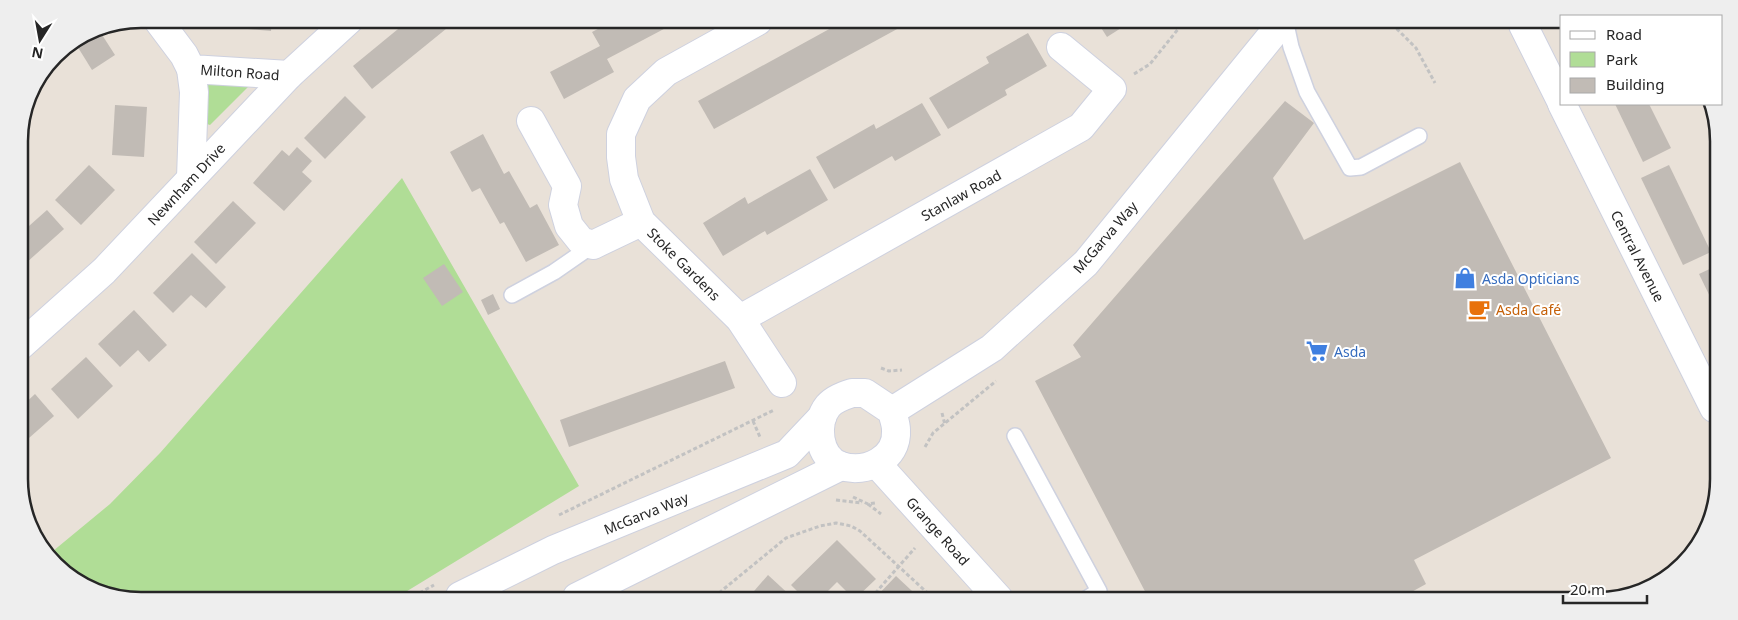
<svg xmlns="http://www.w3.org/2000/svg" width="1738" height="620" viewBox="0 0 1738 620" font-family="'Noto Sans',sans-serif">
<style>
.green{fill:#b0dd96}
.building{fill:#c1bbb5}
.lines{fill:none;stroke-linecap:round;stroke-linejoin:round}
.lane-casing{stroke:#ced1df;stroke-width:18}
.street-casing{stroke:#ced1df;stroke-width:30}
.secondary-casing{stroke:#ced1df;stroke-width:30}
.path{stroke:#c2c2c2;stroke-width:3;stroke-dasharray:4 2.5;stroke-linecap:butt}
.lane{stroke:#fff;stroke-width:15}
.street{stroke:#fff;stroke-width:28}
.secondary{stroke:#fff;stroke-width:28}
.labels{text-anchor:middle;dominant-baseline:central;stroke-width:4;stroke-linejoin:round;paint-order:stroke}
.street-label{font-size:14px;fill:#262626;stroke:#fff}
.shop-label{font-size:14px;fill:#366cbe;stroke:#fff;text-anchor:start}
.food-label{font-size:14px;fill:#c56008;stroke:#fff;text-anchor:start}
.rim{fill:none;stroke:#262626;stroke-width:2.5}
</style>
<rect width="100%" height="100%" fill="#e9e1d8"/>
<g class="green">
<polygon points="207,79 253,82 210,125 204,123"/>
<polygon points="402,178 579,486 399,596 102,595 49,560 47,556 110,504 160,453"/>
</g>
<g class="building">
<polygon points="215,19 272,19 271,31 215,26"/>
<polygon points="409,20 457,20 372,89 353,66"/>
<polygon points="613,21 679,21 607,59 614,72 564,99 550,72 600,46 592,32"/>
<polygon points="842,22 910,22 714,129 698,101"/>
<polygon points="1098,23 1129,23 1107,37"/>
<polygon points="97,27 115,55 92,70 74,41"/>
<polygon points="1028,33 1047,66 1005,90 1007,95 948,129 929,98 989,63 986,57"/>
<polygon points="345,96 366,117 325,159 304,138"/>
<polygon points="1285,101 1314,123 1273,178 1304,240 1460,162 1611,458 1414,560 1426,584 1397,600 1149,599 1035,381 1081,357 1073,345"/>
<polygon points="922,103 941,135 895,161 892,156 834,189 816,157 874,124 876,129"/>
<polygon points="1615,104 1649,104 1671,148 1643,162"/>
<polygon points="115,105 147,107 144,157 112,155"/>
<polygon points="483,134 504,174 509,171 530,208 537,204 559,245 526,262 504,222 500,224 480,188 472,192 450,152"/>
<polygon points="297,147 312,161 302,172 312,181 284,211 253,183 282,150 289,156"/>
<polygon points="89,165 115,190 81,225 55,200"/>
<polygon points="1669,165 1711,252 1683,265 1641,178"/>
<polygon points="810,169 828,200 767,235 765,231 723,256 703,223 745,197 748,204"/>
<polygon points="233,201 256,223 216,264 194,242"/>
<polygon points="47,210 64,229 26,263 20,256 20,234"/>
<polygon points="192,253 226,287 206,308 191,295 173,313 153,293"/>
<polygon points="444,264 463,292 442,306 423,278"/>
<polygon points="1716,266 1716,309 1699,274"/>
<polygon points="493,294 500,309 488,315 481,300"/>
<polygon points="134,310 167,345 149,362 138,350 120,367 98,344"/>
<polygon points="86,357 113,386 78,419 51,389"/>
<polygon points="725,361 735,388 569,447 560,420"/>
<polygon points="35,394 54,416 21,445 21,407"/>
<polygon points="837,540 876,579 856,598 853,598 837,582 821,598 804,598 791,585"/>
<polygon points="768,575 793,598 748,598"/>
<polygon points="896,576 912,591 919,598 875,598"/>
</g>
<g class="lines">
<g class="lane-casing">
<g id="lane">
<polyline points="1286,24 1291,47 1307,92 1350,168 1361,167 1419,136"/>
<polyline points="512,295 554,272 593,245"/>
<polyline points="1015,436 1099,591 1086,599"/>
</g>
</g>
<g class="street-casing">
<g id="street">
<polyline points="157,19 184,55 191,69 289,75"/>
<polyline points="758,21 666,72 637,99 621,134 621,157 624,179 641,222 740,319 782,383"/>
<polyline points="1523,25 1562,103"/>
<polyline points="1562,104 1714,408"/>
<polyline points="531,121 567,186 563,205 569,226 581,241 593,245 641,222"/>
<polyline points="191,178 194,92 191,69"/>
<polyline points="740,319 1081,127 1112,89 1061,47"/>
<polyline points="20,346 104,271 289,75 349,20"/>
<polyline points="877,464 999,599"/>
</g>
</g>
<g class="secondary-casing">
<g id="secondary">
<path d="M852,393H865L892,411C893,417 896,423 896,430C898,459 866,474 841,466C818,458 814,423 828,406C834,399 843,396 852,393Z"/>
<polyline points="892,411 992,348 1086,263 1281,24"/>
<polyline points="460,596 553,550 787,454 822,417"/>
<polyline points="577,597 841,466"/>
</g>
</g>
<g class="path">
<polyline points="1392,24 1416,48 1435,83"/>
<polyline points="1134,74 1150,64 1183,23"/>
<polyline points="881,368 889,371 902,370"/>
<polyline points="942,413 945,425"/>
<polyline points="753,421 760,437"/>
<polyline points="925,447 933,433 996,381"/>
<polyline points="853,497 868,504 875,503"/>
<polyline points="836,500 862,503"/>
<polyline points="868,504 881,514"/>
<polyline points="559,515 774,410"/>
<polyline points="414,596 434,585"/>
<polyline points="714,597 786,538 820,526 836,523 851,526 860,531 933,598"/>
<polyline points="871,598 915,548"/>
</g>
<use href="#lane" class="lane"/>
<use href="#street" class="street"/>
<use href="#secondary" class="secondary"/>
</g>
<defs>
<g id="shop-bare" transform="scale(1.725)"><path d="M-5-2.5h2.3a2.7 3.5 0 0 1 5.4 0H5L5.5 6h-11ZM-1.5-2.5h3a1.5 2.3 0 0 0-3 0Z" fill="#3f7fe0" stroke="#fff" stroke-width="2.5" paint-order="stroke"/></g>
<g id="cafe-bare" transform="scale(1.725)"><path d="M-5.5-4.5H6V0H3Q3 3.5 0 3.5H-2.5Q-5.5 3.5-5.5 0ZM3-3.2v2h1.7v-2ZM-6 4.5H4V6H-6Z" fill="#e8710a" stroke="#fff" stroke-width="2.5" paint-order="stroke"/></g>
<g id="supermarket-bare" transform="scale(1.725)"><path d="M-6-5.5h2.5l.6 2H6L4.5 2H-2.5L-4.4-4H-6ZM-1.5 3.2a1.3 1.3 0 1 0 .1 0ZM3 3.2a1.3 1.3 0 1 0 .1 0Z" fill="#3f7fe0" stroke="#fff" stroke-width="2.5" paint-order="stroke"/></g>
</defs>
<g fill-rule="evenodd">
<use href="#shop-bare" x="1465" y="278"/>
<use href="#cafe-bare" x="1479" y="309"/>
<use href="#supermarket-bare" x="1317" y="351"/>
</g>
<g class="labels">
<g class="street-label">
<text transform="translate(240 72) rotate(4)">Milton Road</text>
<text transform="translate(186 184) rotate(-47)">Newnham Drive</text>
<text transform="translate(961 195) rotate(-29)">Stanlaw Road</text>
<text transform="translate(1105 237) rotate(-49)">McGarva Way</text>
<text transform="translate(1638 256) rotate(63)">Central Avenue</text>
<text transform="translate(684 264) rotate(45)">Stoke Gardens</text>
<text transform="translate(646 513) rotate(-22)">McGarva Way</text>
<text transform="translate(938 531) rotate(48)">Grange Road</text>
</g>
<g class="shop-label">
<text x="1482" y="278">Asda Opticians</text>
<text x="1334" y="351">Asda</text>
</g>
<g class="food-label">
<text x="1496" y="309">Asda Café</text>
</g>
</g>
<path d="M0 0H1738V620H0ZM141 28H1597A113 113 0 0 1 1710 141V479A113 113 0 0 1 1597 592H141A113 113 0 0 1 28 479V141A113 113 0 0 1 141 28Z" fill="#eee" fill-rule="evenodd"/>
<path class="rim" d="M141 28H1597A113 113 0 0 1 1710 141V479A113 113 0 0 1 1597 592H141A113 113 0 0 1 28 479V141A113 113 0 0 1 141 28Z"/>
<rect x="1560" y="15" width="162" height="90" fill="#ffffff" stroke="#a8a8a8"/>
<rect x="1570" y="31" width="25" height="8" fill="#ffffff" stroke="#a8a8a8"/>
<text x="1606" y="40" font-size="15" fill="#262626">Road</text>
<rect x="1570" y="52" width="25" height="15" fill="#b0dd96" stroke="#a8a8a8"/>
<text x="1606" y="65" font-size="15" fill="#262626">Park</text>
<rect x="1570" y="78" width="25" height="15" fill="#c1bbb5" stroke="#a8a8a8"/>
<text x="1606" y="90" font-size="15" fill="#262626">Building</text>
<g transform="translate(40 40) rotate(191)" stroke="#ffffff" stroke-width="4" paint-order="stroke">
<path d="M0-4L9 19L0 12L-9 19Z" fill="#262626"/>
<text y="-8" font-size="14" font-weight="bold" text-anchor="middle" fill="#262626">N</text>
</g>
<path d="M1563 595v8h84v-8" fill="none" stroke="#262626" stroke-width="2.5"/>
<text x="1570" y="595" font-size="15" fill="#262626" stroke="#ffffff" stroke-width="4" paint-order="stroke">20 m</text>
</svg>
